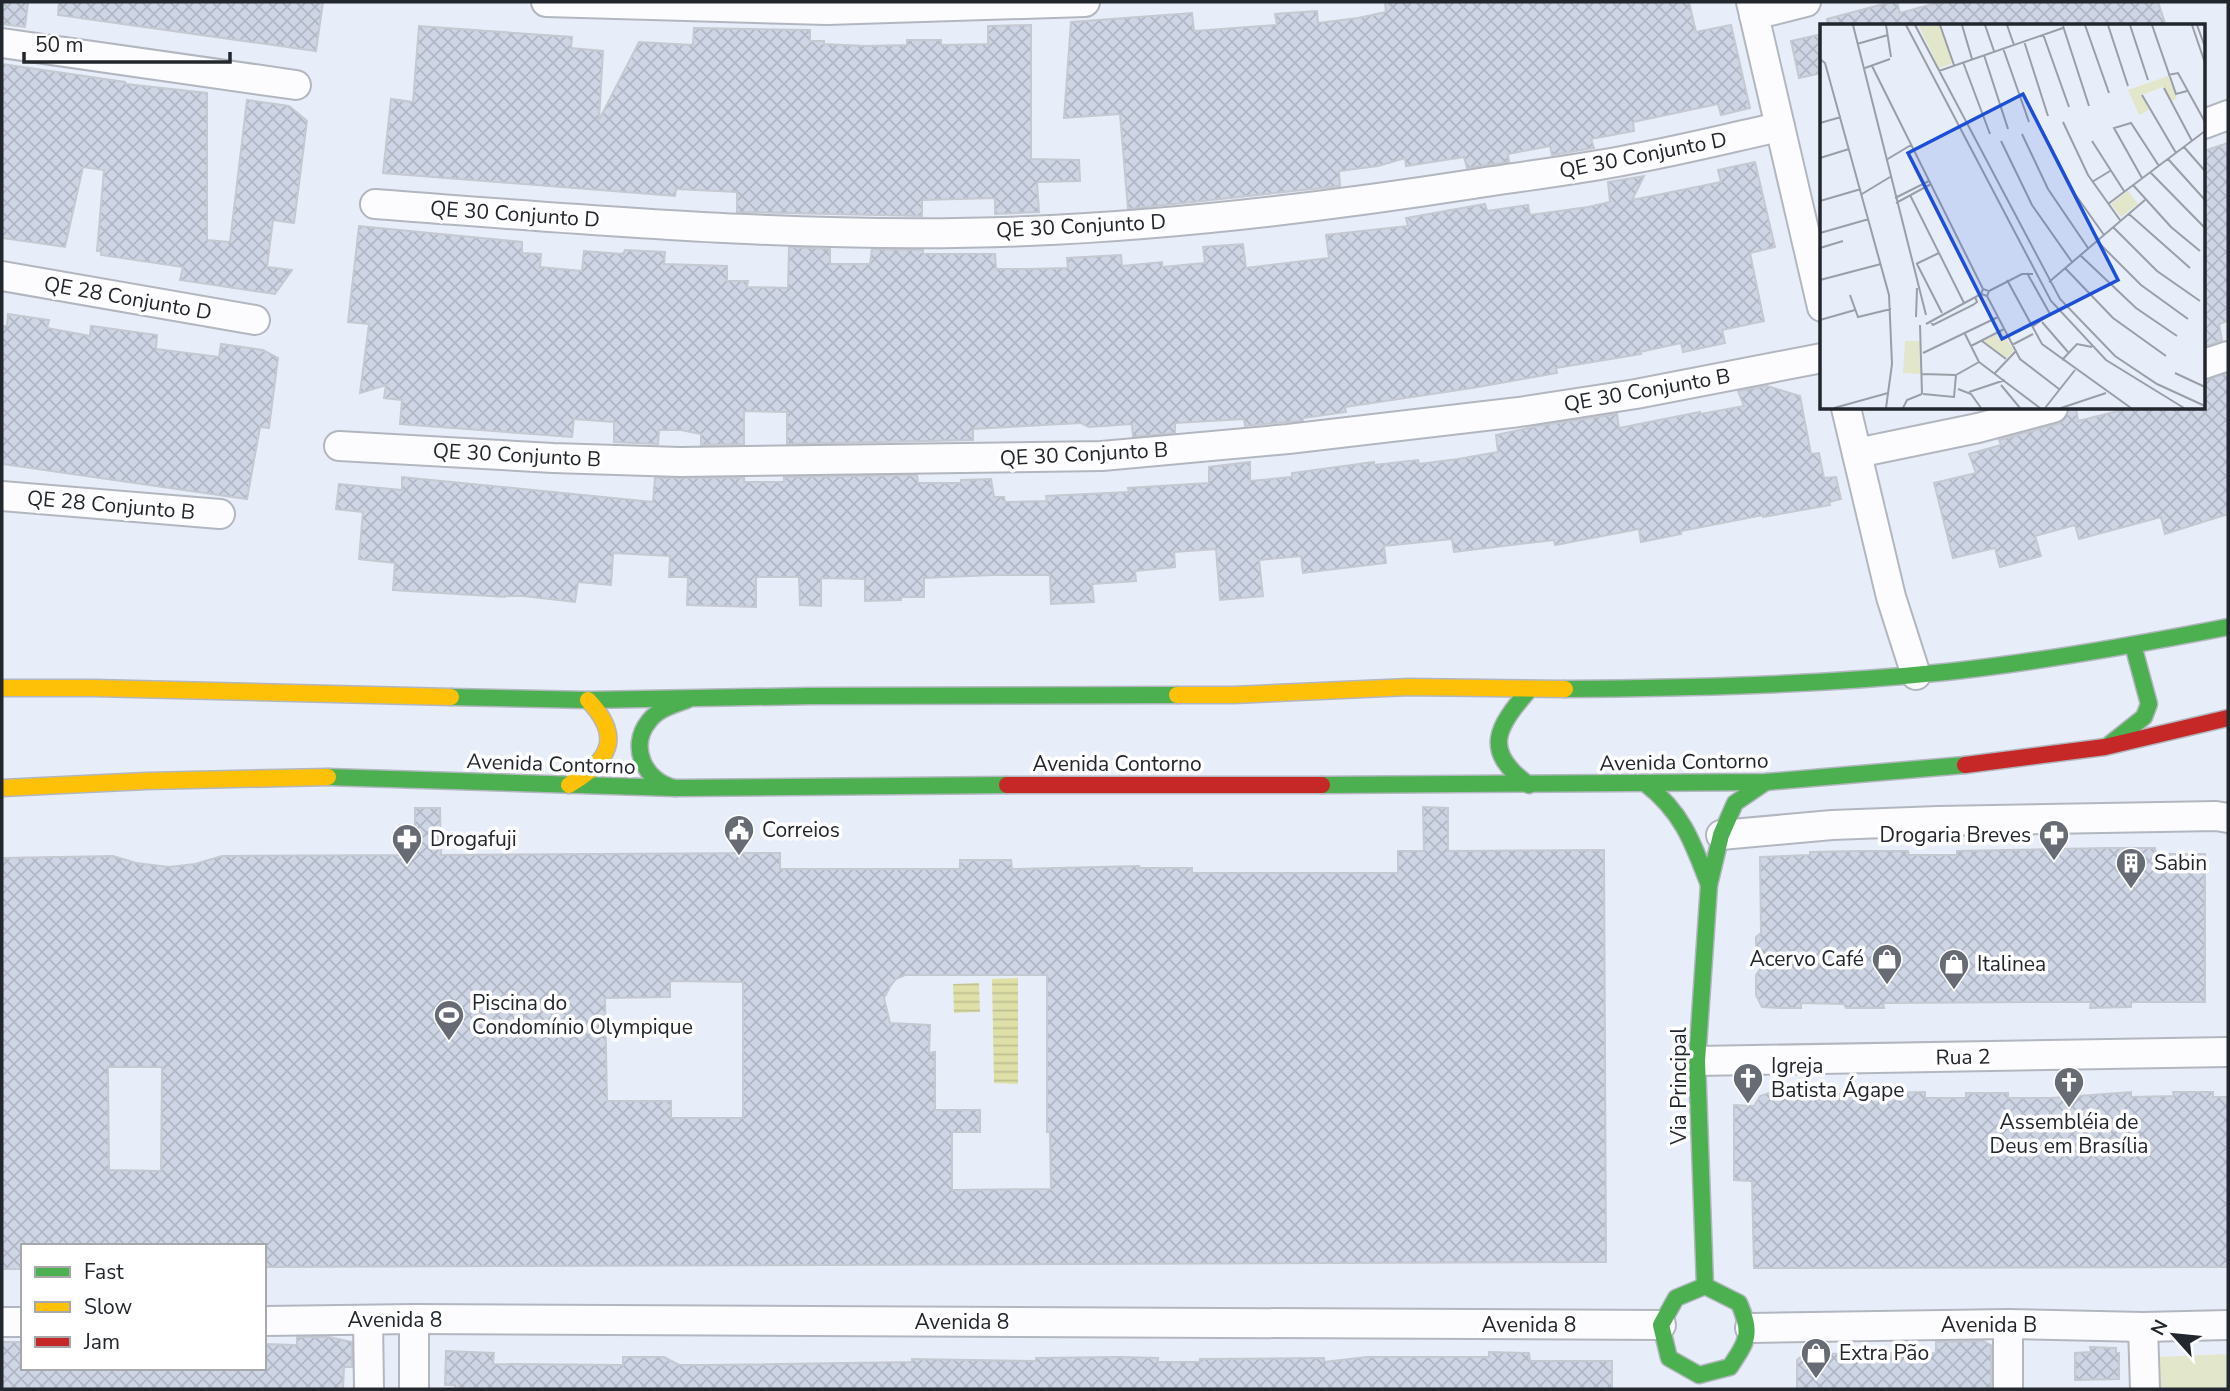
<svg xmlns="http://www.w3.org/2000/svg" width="2230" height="1391" viewBox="0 0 2230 1391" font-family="'Nunito Sans',sans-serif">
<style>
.green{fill:#e2e6ca}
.water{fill:url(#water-rules)}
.building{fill:url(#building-cross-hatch);stroke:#c5c9d1;stroke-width:2;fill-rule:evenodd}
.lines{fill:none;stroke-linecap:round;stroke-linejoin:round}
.street-casing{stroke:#b2b6bf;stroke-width:32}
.fast-casing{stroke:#b2b6bf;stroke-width:19}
.slow-casing{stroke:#b2b6bf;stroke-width:19}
.jam-casing{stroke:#b2b6bf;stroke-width:19}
.street{stroke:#fcfcfe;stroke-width:28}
.fast{stroke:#4caf50;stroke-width:16}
.slow{stroke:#ffc107;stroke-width:16}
.jam{stroke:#c62828;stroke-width:16}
.labels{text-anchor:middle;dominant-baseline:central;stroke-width:7;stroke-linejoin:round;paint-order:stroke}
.street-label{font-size:21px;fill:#22262d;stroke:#fff}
.poi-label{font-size:21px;fill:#22262d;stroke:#fff;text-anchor:start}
.inset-road{fill:none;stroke:#999ea7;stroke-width:2}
.view{fill:#1d4ed8;fill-opacity:0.15;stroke:#1d4ed8;stroke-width:3.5}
.inset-edge{fill:none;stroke:#22262d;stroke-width:3.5}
</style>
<defs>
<pattern id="water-rules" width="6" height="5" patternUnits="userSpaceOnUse" patternTransform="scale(1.75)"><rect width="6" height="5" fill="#dee0a8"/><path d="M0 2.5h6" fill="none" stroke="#bec091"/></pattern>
<pattern id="building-cross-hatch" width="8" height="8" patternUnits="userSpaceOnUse" patternTransform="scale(1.75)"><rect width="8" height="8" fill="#ced5e4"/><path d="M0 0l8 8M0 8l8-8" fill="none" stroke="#b1b7c4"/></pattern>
</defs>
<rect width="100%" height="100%" fill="#e8eef9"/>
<polygon class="green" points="2228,1354 2228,1389 2158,1389 2158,1357"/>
<g class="water">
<polygon points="1018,978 1018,1084 994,1083 992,979"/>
<polygon points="979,983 980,1012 954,1013 953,984"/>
</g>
<g class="building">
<polygon points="2,2 28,2 25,27 2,24"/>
<polygon points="59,2 323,2 316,51 58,15"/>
<polygon points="1385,2 1689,2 1696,32 1731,25 1750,108 1721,115 1718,104 1633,122 1634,131 1591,139 1594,148 1552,155 1550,146 1508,154 1509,162 1467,168 1464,157 1406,166 1405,158 1378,166 1339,171 1340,186 1128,209 1120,114 1064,118 1071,22 1192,13 1194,31 1277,25 1275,14 1317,11 1318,23 1358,18 1386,12"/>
<polygon points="1891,2 1897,2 1900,13 1940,2 2158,2 2166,26 1828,26 1827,19"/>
<polygon points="1031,25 1031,159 1079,160 1080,181 1037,182 1039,212 995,214 995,198 922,200 922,216 737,212 737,192 676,189 675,196 383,173 391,99 413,102 419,26 572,37 571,48 603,51 599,120 639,42 693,45 694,28 810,30 810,41 824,41 824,44 865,46 907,45 907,40 941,40 941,45 988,44 988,26"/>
<polygon points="1822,34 1822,73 1799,78 1791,41"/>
<polygon points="2,64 125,82 126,84 207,93 207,240 230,242 247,100 289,106 307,121 294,223 273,220 267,267 292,270 275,294 180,280 183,267 101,255 101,251 97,251 104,170 83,167 65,247 2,238"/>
<polygon points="2228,143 2228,321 2219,324 2222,340 2204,347 2204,151"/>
<polygon points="1755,162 1775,247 1750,253 1764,321 1722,330 1725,343 1683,352 1681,343 1640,352 1641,354 1556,368 1557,373 1472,388 1345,407 1346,412 1303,418 1303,421 1286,422 1245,426 1244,419 1175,423 1175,433 1133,437 1132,424 1089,427 1081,423 973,429 973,440 787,444 787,412 744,411 744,444 701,445 701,434 681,430 659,430 658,444 614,442 614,422 574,419 572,437 400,424 402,400 384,398 386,385 360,393 369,324 348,322 359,226 522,242 522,253 541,254 540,267 582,271 584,251 623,254 625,250 665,252 664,264 727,266 727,281 748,281 747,287 788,288 789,247 830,249 830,264 870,264 872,249 923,250 923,254 995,254 996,269 1028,269 1068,268 1067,258 1121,255 1122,266 1162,262 1162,267 1205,263 1203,247 1243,244 1246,268 1329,258 1326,235 1408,226 1406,218 1485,204 1487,211 1528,205 1530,215 1588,207 1610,202 1608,182 1644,176 1632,200 1721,182 1718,170"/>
<polygon points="8,314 49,320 47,328 90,336 91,326 157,335 156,349 219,357 221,344 263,350 278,358 269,428 260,427 247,499 2,464 2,326 7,326"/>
<polygon points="2228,373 2228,514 2165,534 2161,517 2079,539 2075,525 2035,536 2041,556 2000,567 1995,548 1953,558 1934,483 1976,473 1969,454 2001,445 1999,440 2058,424 2065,419 2069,408 2076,408 2078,421 2130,408 2204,408 2204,380"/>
<polygon points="1767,386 1800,396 1811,454 1819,453 1824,478 1836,477 1841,499 1829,502 1830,505 1763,517 1763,515 1681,531 1681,534 1641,542 1639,529 1555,545 1554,540 1454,552 1452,539 1384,546 1386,563 1303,573 1301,556 1259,560 1263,596 1220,600 1216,549 1174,552 1175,567 1135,571 1136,581 1092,584 1094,602 1051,604 1050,575 993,575 924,578 924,597 901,597 901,600 865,601 865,579 821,578 821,606 800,605 799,577 756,577 756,607 687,605 688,577 669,577 670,556 613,553 611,585 578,582 575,602 523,596 505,596 505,597 393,590 395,563 359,559 363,512 336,509 339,484 402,490 402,477 653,502 655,478 744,478 744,482 784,482 784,477 917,475 918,483 961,483 961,480 991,479 994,497 1004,497 1005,502 1047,501 1046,496 1129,492 1128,488 1209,483 1209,467 1250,462 1250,481 1292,477 1292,473 1374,462 1374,465 1418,460 1419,464 1458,459 1498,452 1496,435 1537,426 1617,414 1619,428 1700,412 1701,414 1744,406 1738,391"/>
<path d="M1423,807L1448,808V851L1604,850L1606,1262L264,1267V1246H23V1269H2V858L113,856L136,863L169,867L195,864L222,856L415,855V808H440L441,855L780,853V869H960V860H1011L1012,869L1139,866V868H1192V873H1398V851H1424ZM905,975H1047V1132H1050L1051,1189L952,1190V1132H980V1110H935V1052L929,1053L930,1025L890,1023L884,998L891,985L896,979ZM670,981L743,982V1118H671V1101H607L605,998L670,997ZM108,1067H162L161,1171L109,1170Z"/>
<polygon points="2107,848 2155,848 2156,854 2205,854 2205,1002 2131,1002 2131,1007 2090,1008 2091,1002 2049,1002 1883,1003 1884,1008 1846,1008 1844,1004 1801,1003 1801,1008 1781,1008 1762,1007 1756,995 1756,975 1763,965 1756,958 1756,937 1761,933 1760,857 1810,855 1810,852 1859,851 1908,851 1909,855 1957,855 1957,851"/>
<polygon points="1802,1089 1802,1095 1925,1092 1925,1098 1966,1098 1966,1093 2008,1093 2008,1098 2051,1098 2131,1092 2131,1097 2174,1096 2173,1092 2213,1092 2213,1097 2228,1097 2228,1267 1754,1268 1752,1181 1734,1180 1734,1105 1754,1106 1760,1096 1772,1092 1780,1096"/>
<polygon points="297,1337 329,1337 352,1342 352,1367 344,1367 343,1389 2,1389 2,1342 23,1342 23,1368 264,1368 264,1344 297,1345"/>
<polygon points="1983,1341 1991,1345 1991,1389 1797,1389 1797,1360 1804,1354 1936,1353 1936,1342"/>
<polygon points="2090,1347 2116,1348 2116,1353 2119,1353 2119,1379 2075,1380 2075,1353 2091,1352"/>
<polygon points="446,1351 494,1353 493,1364 623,1365 623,1357 664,1357 679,1365 707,1365 912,1362 912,1359 1036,1361 1036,1358 1119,1357 1158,1358 1158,1362 1200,1362 1200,1359 1324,1358 1324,1362 1367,1357 1489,1357 1489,1352 1529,1353 1530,1361 1612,1361 1612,1389 455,1389 455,1385 445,1385"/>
</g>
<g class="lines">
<g class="street-casing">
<g id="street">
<polyline points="546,2 827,10 1085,2"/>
<polyline points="1751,2 1822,307"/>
<polyline points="1754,15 1806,2"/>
<polyline points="2,43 296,85"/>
<polyline points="2204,124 2228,115"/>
<path d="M375,204C592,220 810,240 1028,231C1177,225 1325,207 1473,184C1524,176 1576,170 1627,160C1678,151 1729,138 1780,127"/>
<polyline points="2,276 255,320"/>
<polyline points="2204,364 2228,356"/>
<polyline points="1846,408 1891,597 1916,675"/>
<polyline points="339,446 553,458 680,462 1102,456 1288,439 1519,412 1636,394 1822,358"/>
<polyline points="1857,453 1978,428 2053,408"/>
<polyline points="2,496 220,514"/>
<polyline points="1721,835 1832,825 1938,821 2216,816 2228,818"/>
<polyline points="1697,1061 2228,1052"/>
<polyline points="414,1319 414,1389"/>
<polyline points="368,1320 369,1389"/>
<polyline points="264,1321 414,1319 1661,1325"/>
<polyline points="2,1322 23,1322"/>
<polyline points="2008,1324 2008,1389"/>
<polyline points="2143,1327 2145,1389"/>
<polyline points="1750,1328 2008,1324 2143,1327 2228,1325"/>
</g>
</g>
<g class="fast-casing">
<g id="fast">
<path d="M1565,689C1692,688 1819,685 1946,672C2040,662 2135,645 2228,627"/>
<path d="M1529,690C1496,728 1482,751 1529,785"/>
<polyline points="451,697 588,700 811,696 1177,695"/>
<polyline points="2110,744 2144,717 2149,704 2133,645"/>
<polyline points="328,777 675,788 1007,785"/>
<path d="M1646,784C1683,813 1693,843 1709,885"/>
<polyline points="1322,785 1766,782 1965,765"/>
<path d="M675,788C645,782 628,747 649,721C658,709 673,705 687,700"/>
<polyline points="1705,1286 1697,1061 1709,885 1721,835 1735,803 1766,782"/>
<path d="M1705,1286L1739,1303C1752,1334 1748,1340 1730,1367L1699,1375L1669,1358L1661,1325L1676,1298Z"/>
</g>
</g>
<g class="slow-casing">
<g id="slow">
<polyline points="2,688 94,688 451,697"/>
<polyline points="1177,695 1234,695 1409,687 1565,689"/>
<path d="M569,785C609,761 624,738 588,700"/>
<polyline points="2,788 146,781 328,777"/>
</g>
</g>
<g class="jam-casing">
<g id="jam">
<polyline points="1965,765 2105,747 2228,718"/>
<polyline points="1007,785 1322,785"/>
</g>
</g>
<use href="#street" class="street"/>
<use href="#fast" class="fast"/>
<use href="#slow" class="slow"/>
<use href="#jam" class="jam"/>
</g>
<defs>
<g id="civic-pin" transform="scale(1.575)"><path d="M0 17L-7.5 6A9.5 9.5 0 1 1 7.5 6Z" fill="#676c74" stroke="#fff"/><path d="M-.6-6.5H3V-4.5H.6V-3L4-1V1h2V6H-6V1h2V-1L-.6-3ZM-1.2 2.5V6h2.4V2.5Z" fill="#fff"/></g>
<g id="pharmacy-pin" transform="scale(1.575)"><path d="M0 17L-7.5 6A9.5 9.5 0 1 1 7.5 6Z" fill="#676c74" stroke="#fff"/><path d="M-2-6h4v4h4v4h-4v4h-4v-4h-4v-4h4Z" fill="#fff"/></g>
<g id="building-pin" transform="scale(1.575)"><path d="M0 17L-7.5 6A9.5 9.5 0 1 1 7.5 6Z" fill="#676c74" stroke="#fff"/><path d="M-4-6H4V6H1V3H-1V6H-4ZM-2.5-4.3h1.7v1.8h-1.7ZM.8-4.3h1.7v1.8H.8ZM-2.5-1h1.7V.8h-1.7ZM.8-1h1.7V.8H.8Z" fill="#fff"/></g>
<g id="shop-pin" transform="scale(1.575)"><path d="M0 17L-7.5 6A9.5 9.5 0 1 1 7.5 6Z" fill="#676c74" stroke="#fff"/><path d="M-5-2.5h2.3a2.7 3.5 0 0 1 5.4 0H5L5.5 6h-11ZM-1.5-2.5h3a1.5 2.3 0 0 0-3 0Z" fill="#fff"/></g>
<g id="stadium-pin" transform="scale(1.575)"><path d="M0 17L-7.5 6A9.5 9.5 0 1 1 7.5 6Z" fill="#676c74" stroke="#fff"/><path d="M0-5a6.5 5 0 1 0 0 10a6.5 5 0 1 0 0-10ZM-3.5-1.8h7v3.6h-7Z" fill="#fff"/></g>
<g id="church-pin" transform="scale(1.575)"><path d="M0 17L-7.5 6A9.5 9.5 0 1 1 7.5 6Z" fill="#676c74" stroke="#fff"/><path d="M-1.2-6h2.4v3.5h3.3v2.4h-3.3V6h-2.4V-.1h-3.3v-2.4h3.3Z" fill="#fff"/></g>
</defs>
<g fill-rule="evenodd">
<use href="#civic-pin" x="739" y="830"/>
<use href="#pharmacy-pin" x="2054" y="835"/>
<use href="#pharmacy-pin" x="407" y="839"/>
<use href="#building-pin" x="2131" y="863"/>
<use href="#shop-pin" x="1887" y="959"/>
<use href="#shop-pin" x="1954" y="964"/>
<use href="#stadium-pin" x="449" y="1015"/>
<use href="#church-pin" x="1748" y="1078"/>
<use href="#church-pin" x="2069" y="1082"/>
<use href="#shop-pin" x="1816" y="1353"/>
</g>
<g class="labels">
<g class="street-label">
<text transform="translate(1643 155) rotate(-11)">QE 30 Conjunto D</text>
<text transform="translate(515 214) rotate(4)">QE 30 Conjunto D</text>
<text transform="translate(1081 226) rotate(-3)">QE 30 Conjunto D</text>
<text transform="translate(128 298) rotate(10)">QE 28 Conjunto D</text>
<text transform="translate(1647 390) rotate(-10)">QE 30 Conjunto B</text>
<text transform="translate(1084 454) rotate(-3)">QE 30 Conjunto B</text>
<text transform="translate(517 455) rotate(3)">QE 30 Conjunto B</text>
<text transform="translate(111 505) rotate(5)">QE 28 Conjunto B</text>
<text transform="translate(1684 762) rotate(-1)">Avenida Contorno</text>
<text transform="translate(551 764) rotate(2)">Avenida Contorno</text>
<text x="1117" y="764">Avenida Contorno</text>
<text transform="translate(1963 1057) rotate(-1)">Rua 2</text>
<text transform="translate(1679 1086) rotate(-90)">Via Principal</text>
<text x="395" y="1320">Avenida 8</text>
<text x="962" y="1322">Avenida 8</text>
<text x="1529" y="1325">Avenida 8</text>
<text x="1989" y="1325">Avenida B</text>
</g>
<g class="poi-label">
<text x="762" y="830">Correios</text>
<text x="2031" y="835" text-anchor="end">Drogaria Breves</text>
<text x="430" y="839">Drogafuji</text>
<text x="2154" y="863">Sabin</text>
<text x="1864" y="959" text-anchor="end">Acervo Café</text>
<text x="1977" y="964">Italinea</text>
<text x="472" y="1003">Piscina do<tspan x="472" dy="24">Condomínio Olympique</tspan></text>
<text x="1771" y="1066">Igreja<tspan x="1771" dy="24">Batista Ágape</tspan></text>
<text x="2069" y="1122" text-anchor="middle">Assembléia de<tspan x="2069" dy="24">Deus em Brasília</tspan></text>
<text x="1839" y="1353">Extra Pão</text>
</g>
</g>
<g transform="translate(1820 24)">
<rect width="385" height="385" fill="#e8eef9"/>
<path d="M119,1L133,39L119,44L99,2ZM348,52L357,74L351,78L343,63L322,71L329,86L319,91L308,66ZM308,167L318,180L301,193L291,180ZM182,307L194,327L186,334L164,317ZM85,317H101V350L83,349Z" fill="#e2e6ca"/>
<path class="inset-road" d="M33,1L106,291M66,1L71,33M86,1L231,277L286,336L364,384M95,1L240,275L295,332L337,360L385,382M120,1L134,41M142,1L152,35M165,1L174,27M187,1L194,21M265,1L289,69M288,1L308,62M310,1L328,56M332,1L356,70L367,67M372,1L385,39M377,1L385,23M243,2L269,82M223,10L249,83M204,17L228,92M37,20L68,11M183,24L209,98M164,31L188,105M0,35L5,39L69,271L72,340L66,384M143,38L170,110M52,42L163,265L169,267L167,272L161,270L163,265M45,44L70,35M119,47L243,4M348,51L358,49L385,98M344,64L372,117M322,71L356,129M243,98L268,151L300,196M0,99L21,93M222,106L255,170L284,211M202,110L228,165L268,224M181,117L212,181L252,238M272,117L304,167M364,123L385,147M0,134L29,125M348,135L385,176M66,136L91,121M330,148L385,204M322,154L294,104L311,99L339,142M272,158L290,147M313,161L351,203L380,227M42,170L70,153M90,171L144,279M75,174L109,157M0,177L41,165M76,179L111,160M288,180L385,107M309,190L370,244M293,203L337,247L380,277M0,209L49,195M277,217L321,261L368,295M0,224L23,217M260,231L316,284L357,312M96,240L119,229M97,240L122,289M245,244L293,294L346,332M207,249L230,290L212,303M0,256L61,240M187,256L222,320L311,384M229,258L325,176M169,267L202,250H213M30,271L38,293L71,285M167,272L200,335L239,365M96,293L97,264M0,296L35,286M110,297L113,301L153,281L157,278L155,273M222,298L248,328M106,300L161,270M100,301L102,370M145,310L159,338M162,317L186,335M192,321L213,310M151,322L184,305M103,329L178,293M242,336L257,320L272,323M159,338L220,384M175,349L196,327M355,349L385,363M102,350L136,351M136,351L159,338M181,361L200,384M138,365L151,370L161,384M149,368L185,356M103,370L134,373L136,351M14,384L68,369M83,384L87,376L102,370M225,384L255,346M241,384L286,369"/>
<path class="view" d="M203,70L298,256L182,315L88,129Z"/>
<rect width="385" height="385" class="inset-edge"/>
</g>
<rect width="2230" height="1391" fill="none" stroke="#22262d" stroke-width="7"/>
<rect x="21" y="1244" width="245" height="126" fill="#ffffff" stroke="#a7a8ab" stroke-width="2"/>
<rect x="35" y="1267" width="35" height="10" fill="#4caf50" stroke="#a7a8ab" stroke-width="2"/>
<text x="84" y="1279" font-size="21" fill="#22262d">Fast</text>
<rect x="35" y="1302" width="35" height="10" fill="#ffc107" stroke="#a7a8ab" stroke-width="2"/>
<text x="84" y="1314" font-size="21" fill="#22262d">Slow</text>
<rect x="35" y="1337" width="35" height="10" fill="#c62828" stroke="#a7a8ab" stroke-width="2"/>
<text x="84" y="1349" font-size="21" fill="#22262d">Jam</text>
<g transform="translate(2174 1335) rotate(297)" stroke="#ffffff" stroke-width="5" paint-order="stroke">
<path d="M0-5L12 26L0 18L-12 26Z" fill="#22262d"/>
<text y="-10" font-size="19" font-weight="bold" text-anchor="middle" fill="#22262d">N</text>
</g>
<path d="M24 52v10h206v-10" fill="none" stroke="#22262d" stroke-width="3.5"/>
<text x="35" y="52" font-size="21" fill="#22262d" stroke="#ffffff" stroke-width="5" paint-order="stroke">50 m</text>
</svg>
